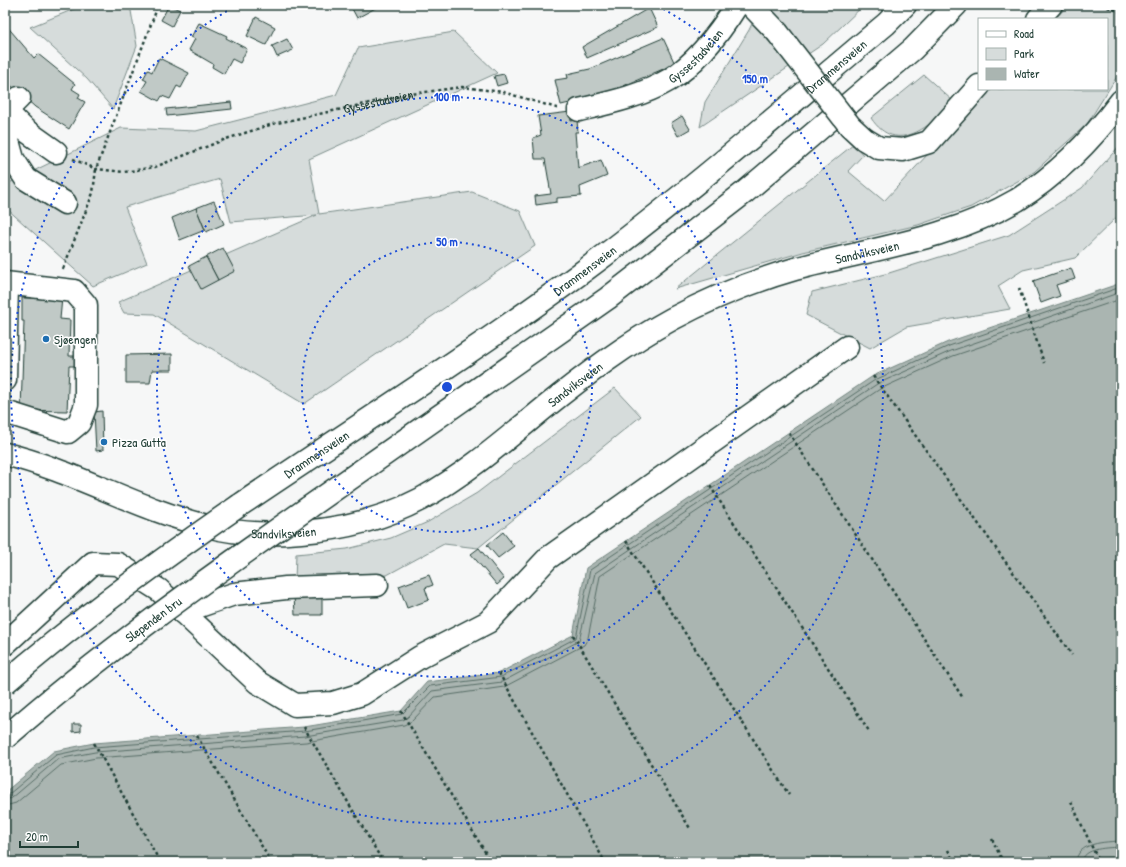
<svg xmlns="http://www.w3.org/2000/svg" width="1126" height="867" viewBox="0 0 1126 867" font-family="'Patrick Hand',sans-serif">
<style>
.green{fill:#d6dcdb;stroke:#7a8c88}
.water{fill:#aab5b1;stroke:#72857f}
.lines{fill:none;stroke-linecap:round;stroke-linejoin:round}
.shore{stroke:#576d66;stroke-width:1}
.building{fill:#c0c9c6;stroke:#1f3d34}
.minor-casing{stroke:#1f3d34;stroke-width:25}
.major-casing{stroke:#1f3d34;stroke-width:25}
.highway-casing{stroke:#1f3d34;stroke-width:25}
.path{stroke:#1f3d34;stroke-width:2.5;stroke-dasharray:3 3;stroke-linecap:butt}
.minor{stroke:#fff;stroke-width:22}
.major{stroke:#fff;stroke-width:22}
.highway{stroke:#fff;stroke-width:22}
.minor-bridge-casing{stroke:#1f3d34;stroke-width:25;stroke-linecap:butt}
.highway-bridge-casing{stroke:#1f3d34;stroke-width:25;stroke-linecap:butt}
.minor-bridge{stroke:#fff;stroke-width:22}
.highway-bridge{stroke:#fff;stroke-width:22}
.ring{fill:none;stroke:#1d4ed8;stroke-width:2;stroke-dasharray:2 4}
.poi-dot{fill:#1f6fb2;stroke:#fff;stroke-width:1.5}
.labels{text-anchor:middle;dominant-baseline:central;stroke-width:3;stroke-linejoin:round;paint-order:stroke}
.street-label{font-size:13px;fill:#1f3d34;stroke:#fff}
.poi-label{font-size:13px;fill:#1f3d34;stroke:#fff;text-anchor:start}
.centre{fill:#1d4ed8;stroke:#fff;stroke-width:2}
.ring-label{font-size:12px;text-anchor:middle;font-weight:bold;fill:#1d4ed8;stroke:#fff;stroke-width:3;stroke-linejoin:round;paint-order:stroke}
</style>
<rect width="100%" height="100%" fill="#f6f7f7"/>
<filter id="ink" filterUnits="userSpaceOnUse"><feTurbulence type="fractalNoise" baseFrequency=".025" numOctaves="2"/><feDisplacementMap in="SourceGraphic" scale="8" xChannelSelector="R" yChannelSelector="G"/><feConvolveMatrix kernelMatrix="1 2 1 2 8 2 1 2 1" color-interpolation-filters="sRGB"/></filter>
<g filter="url(#ink)">
<g class="green">
<polygon points="84,5 130,5 137,46 113,109 87,79 30,27"/>
<polygon points="761,5 864,5 823,44 700,127 705,102 749,30"/>
<polygon points="1068,5 1121,5 1121,70 1087,124 1034,172 971,207 918,225 803,252 675,289 854,144 863,155 848,171 884,201 989,89 1107,89 1107,19 1055,19"/>
<polygon points="454,32 497,73 309,159 319,214 472,192 520,211 535,246 304,404 154,314 124,313 118,302 317,215 231,222 220,179 125,207 147,263 93,286 5,207 5,185 121,128 196,131 336,95 358,48"/>
<path d="M924,75L954,102C931,125 897,157 871,118Z"/>
<polygon points="1121,144 1121,213 1075,258 1023,270 998,286 1010,309 906,327 870,348 806,315 812,292 889,273 1009,235 1082,188"/>
<polygon points="615,388 641,416 478,548 444,544 387,575 295,580 296,554 347,549 391,538 428,522 477,493"/>
</g>
<polygon class="water" points="1121,283 1121,856 1093,860 1088,862 5,862 5,792 54,751 94,743 304,727 401,711 427,682 499,673 573,635 586,568 873,376 948,342"/>
<g class="lines">
<g class="shore">
<polyline points="5,795 9,794 56,755 94,747 305,731 402,714 430,686 501,677 576,638 590,570 875,380 949,346 1121,287"/>
<polyline points="5,800 12,798 58,759 95,752 305,736 403,720 408,717 432,691 502,682 579,641 595,573 877,384 951,351 1121,292"/>
<polyline points="5,806 16,803 61,765 96,758 306,742 404,725 412,721 435,697 504,687 584,645 588,638 600,576 880,389 953,356 1121,299"/>
<path d="M1076,862C1077,842 1105,842 1121,841"/>
<path d="M1082,862C1083,847 1109,848 1121,847"/>
</g>
</g>
<g class="building">
<polygon points="169,5 180,10 172,26 161,20"/>
<polygon points="350,5 381,5 357,18"/>
<polygon points="678,5 690,5 681,10"/>
<polygon points="649,8 658,27 587,58 582,47"/>
<polygon points="256,17 275,27 266,45 247,36"/>
<polygon points="199,23 227,36 226,38 247,49 240,63 232,59 224,74 212,67 213,64 189,50 195,39 191,37"/>
<polygon points="5,24 34,58 38,54 75,84 72,89 80,94 78,98 85,102 69,129 35,107 5,80"/>
<polygon points="663,38 675,64 600,96 561,105 555,80 568,78 567,74 590,69"/>
<polygon points="287,39 293,50 277,57 272,46"/>
<polygon points="159,58 189,73 181,88 177,86 170,99 162,96 159,101 141,91 147,81 143,79 148,70 152,72"/>
<polygon points="504,74 507,83 497,86 494,76"/>
<polygon points="231,102 232,109 167,116 166,109"/>
<polygon points="570,112 571,121 577,120 578,132 575,132 578,168 601,160 607,176 580,187 581,196 557,198 557,202 536,205 535,196 551,194 545,159 535,159 533,138 541,135 538,116"/>
<polygon points="682,116 690,129 678,136 671,123"/>
<polygon points="214,201 224,224 206,232 196,208"/>
<polygon points="196,208 205,230 180,240 172,218"/>
<polygon points="223,248 235,271 218,280 206,257"/>
<polygon points="206,257 218,280 201,289 189,266"/>
<polygon points="1071,268 1075,279 1056,285 1060,296 1041,303 1033,281"/>
<polygon points="22,298 62,298 60,319 70,320 69,356 75,356 75,366 69,366 67,411 21,410 24,321 22,321"/>
<polygon points="172,354 172,370 152,370 150,383 126,383 126,355"/>
<polygon points="102,411 103,450 96,451 94,412"/>
<polygon points="503,532 514,546 498,558 487,545"/>
<polygon points="479,548 504,579 497,585 471,554"/>
<polygon points="429,575 433,585 425,588 429,600 407,608 399,586"/>
<polygon points="322,594 322,615 295,615 294,595"/>
<polygon points="73,724 81,724 81,731 73,732"/>
</g>
<g class="lines">
<g class="minor-casing">
<g id="minor">
<polyline points="751,5 777,32"/>
<polyline points="1038,19 1051,5"/>
<polyline points="19,98 6,111 5,130 13,159 26,179 65,203"/>
<polyline points="5,110 25,130 56,152"/>
<path id="s2" d="M579,110C609,103 642,96 669,80C697,63 720,32 737,5"/>
<polyline points="864,139 879,148 903,150 929,142 979,86"/>
<polyline points="5,283 74,291 86,305 86,405 79,423 68,432 5,412"/>
<polyline points="5,380 7,284"/>
<polyline points="182,612 234,594 286,588 377,585"/>
<polyline points="5,644 93,563 118,564 159,590 257,682 295,705 333,703 362,694 420,657 488,622 548,558 847,347"/>
</g>
</g>
<g class="major-casing">
<g id="major">
<path id="s3" d="M5,454C75,471 137,509 207,526C237,534 270,535 301,532C342,529 385,518 421,499C466,474 504,441 543,409C584,376 626,344 672,319C711,298 753,281 795,269C869,249 949,240 1017,200C1059,174 1091,141 1121,101"/>
</g>
</g>
<g class="highway-casing">
<g id="highway">
<path id="s4" d="M240,505C354,428 474,352 585,270C689,193 787,107 886,24L905,5"/>
<polyline points="308,508 608,298 745,192 913,49 956,5"/>
</g>
</g>
<g class="path">
<polyline points="1102,5 1121,12"/>
<path id="s1" d="M73,159L96,169L124,172L155,167L226,139L273,124L411,94L462,87L503,92L560,109"/>
<polyline points="63,269 93,193 96,169 156,11 156,5"/>
<polyline points="1019,288 1044,363"/>
<polyline points="873,376 1072,655"/>
<polyline points="789,433 963,698"/>
<polyline points="710,486 869,731"/>
<polyline points="626,541 789,795"/>
<polyline points="573,635 691,830"/>
<polyline points="499,673 605,862"/>
<polyline points="401,711 491,862"/>
<polyline points="304,727 383,862"/>
<polyline points="197,736 271,862"/>
<polyline points="94,743 160,862"/>
<polyline points="1071,802 1099,862"/>
<polyline points="992,839 1003,862"/>
<polyline points="948,850 954,862"/>
</g>
<use href="#minor" class="minor"/>
<use href="#major" class="major"/>
<use href="#highway" class="highway"/>
<g class="minor-bridge-casing">
<polyline id="minor-bridge" points="777,32 850,126 864,139"/>
</g>
<g class="highway-bridge-casing">
<g id="highway-bridge">
<path d="M5,683C79,619 159,561 240,505"/>
<path id="s5" d="M5,738C101,654 204,581 308,508"/>
</g>
</g>
<use href="#minor-bridge" class="minor-bridge"/>
<use href="#highway-bridge" class="highway-bridge"/>
</g>
</g>
<g class="ring">
<circle cx="447" cy="387" r="145"/>
<circle cx="447" cy="387" r="290"/>
<path d="M658 6A436 436 0 1 1 236 6"/>
</g>
<g class="poi-dot">
<circle cx="46" cy="339" r="4"/>
<circle cx="104" cy="442" r="4"/>
</g>
<g class="labels">
<g class="street-label">
<text stroke="none"><textPath href="#s2" startOffset="131">Gyssestadveien</textPath></text>
<text stroke="none"><textPath href="#s4" startOffset="741">Drammensveien</textPath></text>
<text stroke="none"><textPath href="#s1" startOffset="318">Gyssestadveien</textPath></text>
<text stroke="none"><textPath href="#s3" startOffset="951">Sandviksveien</textPath></text>
<text stroke="none"><textPath href="#s4" startOffset="417">Drammensveien</textPath></text>
<text stroke="none"><textPath href="#s3" startOffset="627">Sandviksveien</textPath></text>
<text stroke="none"><textPath href="#s4" startOffset="92">Drammensveien</textPath></text>
<text stroke="none"><textPath href="#s3" startOffset="292">Sandviksveien</textPath></text>
<text stroke="none"><textPath href="#s5" startOffset="190">Slependen bru</textPath></text>
</g>
<g class="poi-label">
<text x="54" y="339">Sjøengen</text>
<text x="112" y="442">Pizza Gutta</text>
</g>
</g>
<circle cx="447" cy="387" r="6" class="centre"/>
<g class="ring-label">
<text x="755" y="83">150 m</text>
<text x="447" y="101">100 m</text>
<text x="447" y="246">50 m</text>
</g>
<rect width="1126" height="867" fill="none" stroke="#fff" stroke-width="20"/>
<rect x="10" y="10" width="1106" height="847" fill="none" stroke="#1f3d34" stroke-width="1.5" filter="url(#ink)"/>
<rect x="978" y="18" width="130" height="72" fill="#ffffff" stroke="#a5b1ae"/>
<rect x="986" y="31" width="20" height="6" fill="#ffffff" stroke="#a5b1ae"/>
<text x="1014" y="38" font-size="12" fill="#1f3d34">Road</text>
<rect x="986" y="48" width="20" height="12" fill="#d6dcdb" stroke="#a5b1ae"/>
<text x="1014" y="58" font-size="12" fill="#1f3d34">Park</text>
<rect x="986" y="68" width="20" height="12" fill="#aab5b1" stroke="#a5b1ae"/>
<text x="1014" y="78" font-size="12" fill="#1f3d34">Water</text>
<path d="M20 841v6h58v-6" fill="none" stroke="#1f3d34" stroke-width="2"/>
<text x="26" y="841" font-size="12" fill="#1f3d34" stroke="#ffffff" stroke-width="3" paint-order="stroke">20 m</text>
</svg>
